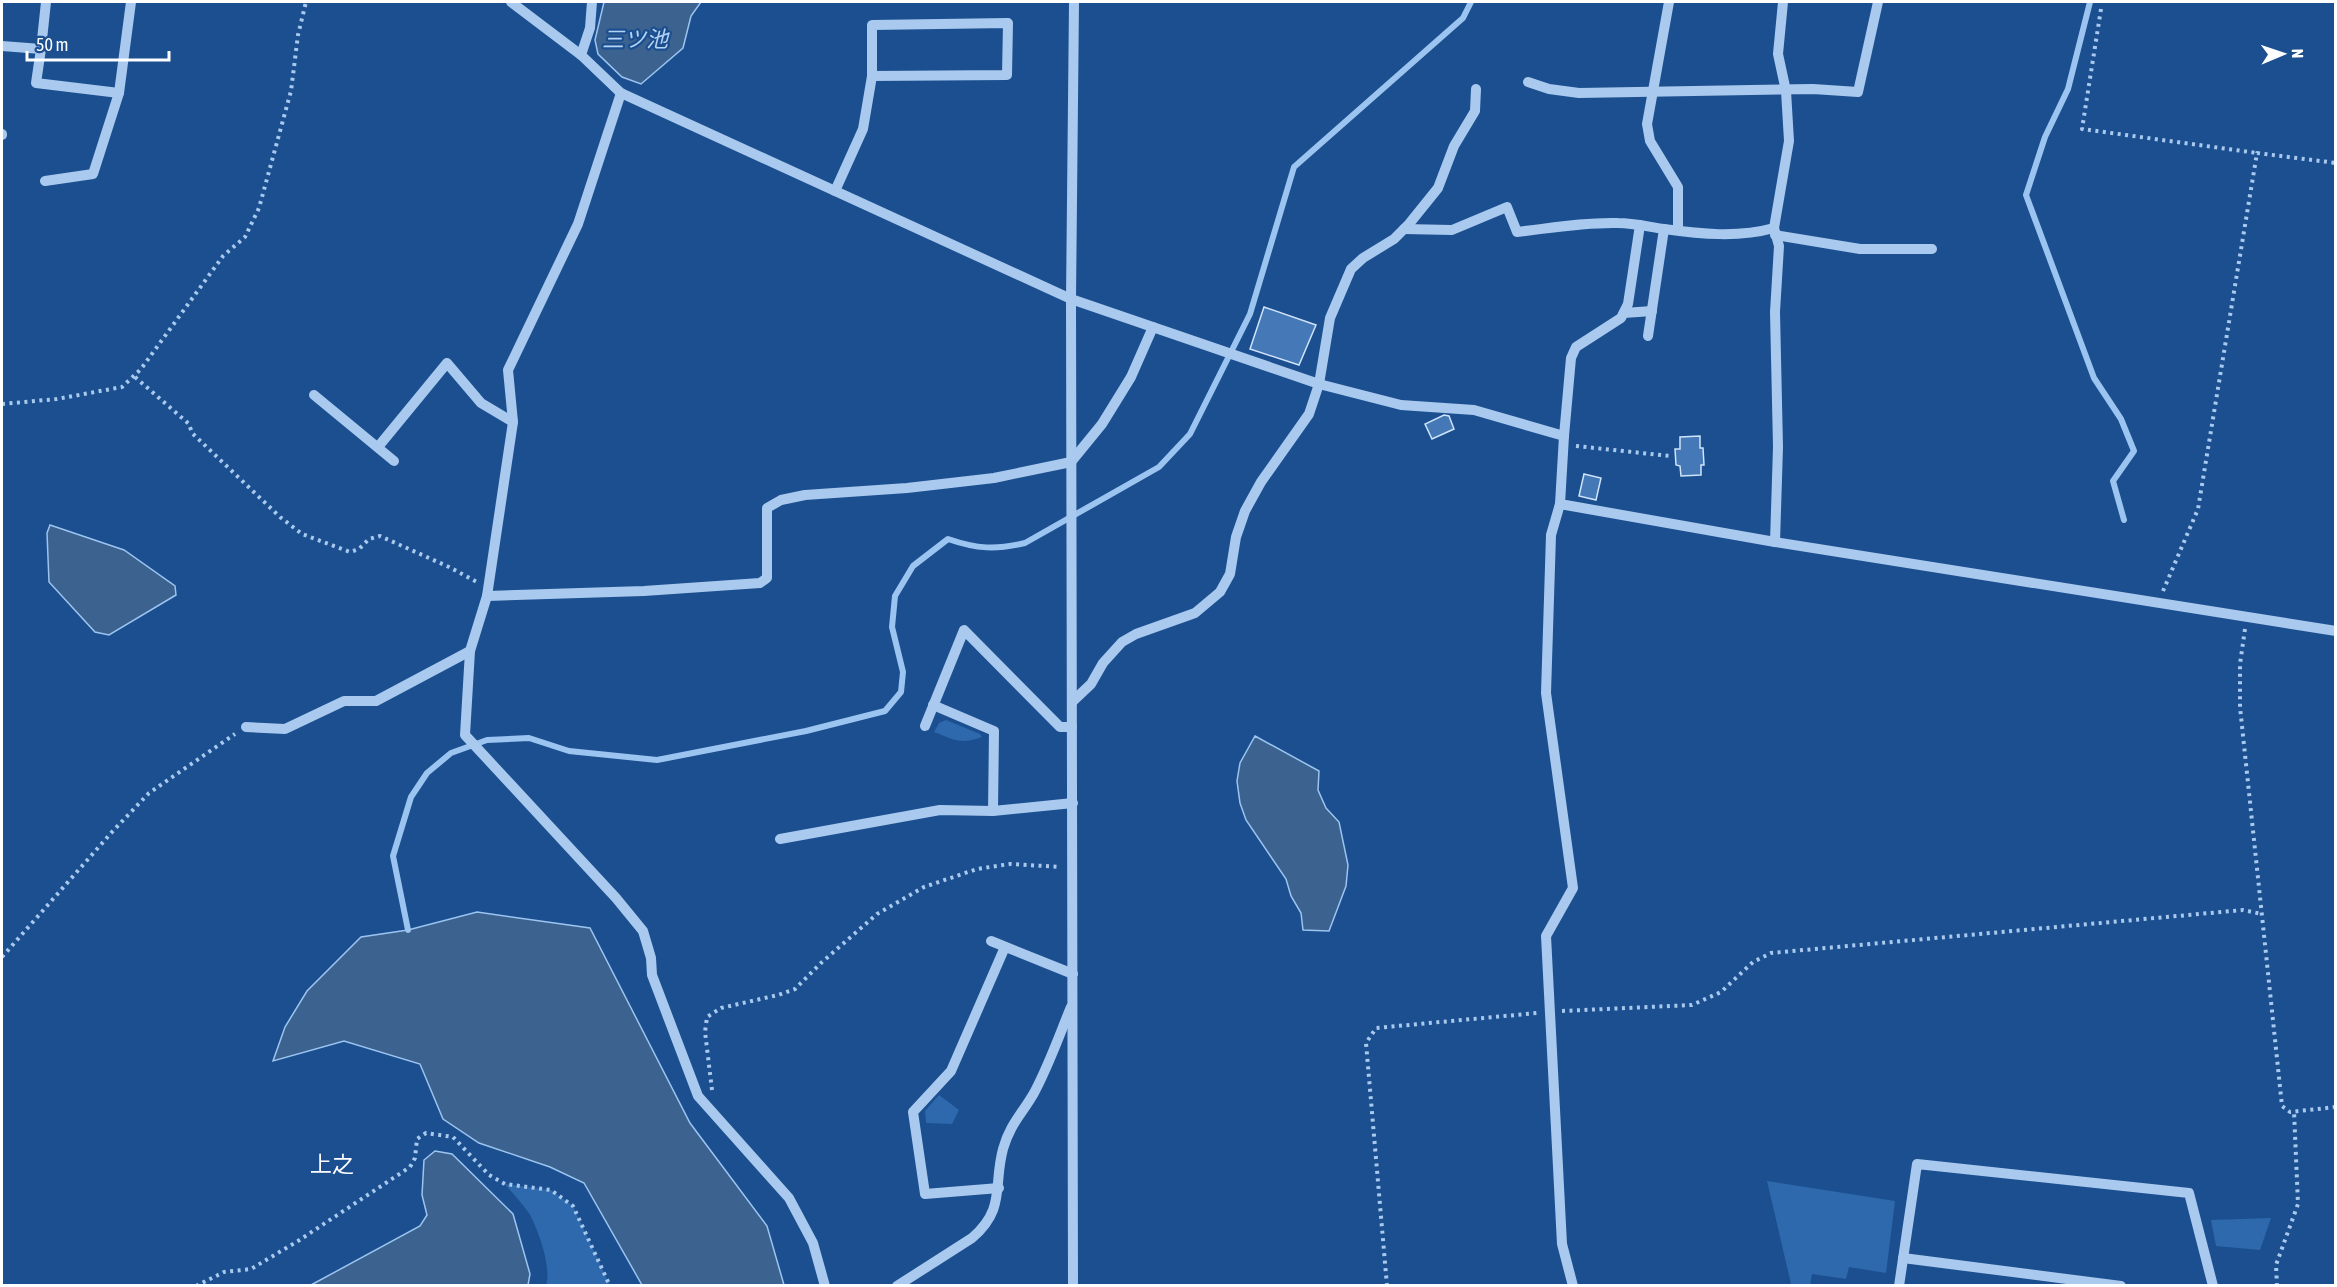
<svg xmlns="http://www.w3.org/2000/svg" width="2337" height="1287" viewBox="0 0 2337 1287" font-family="'Asap Condensed','Noto Sans JP',sans-serif">
<style>
.green{fill:#2e69ad}
.water{fill:#3c6290;stroke:#9cc4f0;stroke-width:1.5}
.lines{fill:none;stroke-linecap:round;stroke-linejoin:round}
.stream{stroke:#9cc4f0;stroke-width:6}
.building{fill:#4478b7;stroke:#cfe3fa;stroke-width:1.5}
.path{stroke:#a9c9ee;stroke-width:4;stroke-dasharray:3 4.5;stroke-linecap:butt}
.minor{stroke:#a9c9ee;stroke-width:10}
.labels{text-anchor:middle;dominant-baseline:central;stroke-width:4.5;stroke-linejoin:round;paint-order:stroke}
.water-label{font-size:22px;font-style:italic;fill:#b5d3f5;stroke:#1b4f8f}
.neighbourhood-label{font-size:22px;fill:#fff;stroke:#1b4f8f}
</style>
<rect width="100%" height="100%" fill="#1b4f8f"/>
<g class="green">
<path d="M946,720L980,734L982,737C961,745 954,740 934,732L939,723Z"/>
<polygon points="939,1095 959,1110 952,1124 926,1123 925,1111"/>
<polygon points="1767,1181 1895,1201 1886,1273 1849,1267 1846,1279 1812,1274 1810,1285 1791,1284"/>
<path d="M505,1184L551,1190L573,1206L610,1285H546C552,1268 538,1229 529,1213C522,1203 513,1194 505,1184Z"/>
<polygon points="2271,1218 2260,1250 2216,1246 2211,1220"/>
</g>
<g class="water">
<polygon points="604,2 701,2 691,16 683,48 641,84 622,77 598,54 595,40"/>
<polygon points="50,525 124,550 175,586 176,595 109,635 95,632 49,582 47,533"/>
<polygon points="1255,736 1319,771 1318,790 1326,808 1339,822 1348,865 1346,886 1329,931 1303,930 1301,913 1291,896 1286,879 1246,820 1240,803 1237,781 1240,763"/>
<polygon points="477,912 590,928 690,1123 767,1226 784,1285 642,1285 584,1183 550,1167 479,1143 443,1119 420,1064 344,1041 273,1061 285,1027 307,991 361,937 408,930"/>
<polygon points="435,1151 452,1154 513,1214 530,1274 528,1285 311,1285 420,1226 427,1215 422,1195 424,1160"/>
</g>
<g class="lines">
<g class="stream">
<polyline points="2090,2 2068,89 2045,137 2026,195 2094,378 2121,419 2134,451 2113,481 2124,520"/>
<path d="M408,930L393,856L411,797L427,773L451,753L487,740L529,738L569,751L657,760L806,731L885,711L901,692L903,672L892,627L895,596L913,566L948,539C977,549 996,550 1025,543L1159,467L1190,434L1250,314L1294,167L1463,18L1471,2"/>
</g>
</g>
<g class="building">
<polygon points="1264,307 1316,325 1299,365 1250,349"/>
<polygon points="1444,415 1449,416 1454,429 1432,439 1425,424"/>
<polygon points="1700,436 1700,448 1703,448 1704,465 1701,465 1701,475 1681,476 1680,466 1676,465 1675,449 1680,449 1680,437"/>
<polygon points="1584,474 1601,478 1596,500 1579,496"/>
</g>
<g class="lines">
<g class="path">
<polyline points="2101,9 2082,129 2257,153"/>
<polyline points="135,377 189,424 192,433 280,517 302,534 350,552 359,549 369,539 380,536 449,567 477,582"/>
<polyline points="2,404 57,399 122,387 141,369 223,256 245,237 259,208 291,91 298,35 306,2"/>
<polyline points="1576,446 1670,456"/>
<polyline points="2163,591 2198,509 2257,153 2336,163"/>
<polyline points="2245,629 2240,664 2240,707 2282,1106 2290,1112 2336,1107"/>
<polyline points="2,957 112,832 149,793 235,734"/>
<polyline points="1562,1011 1692,1005 1721,992 1753,962 1771,953 2243,910 2262,914"/>
<polyline points="712,1090 705,1032 707,1017 721,1008 778,995 795,989 821,963 877,914 924,887 977,869 1010,864 1061,867"/>
<polyline points="196,1286 224,1272 251,1269 298,1241 410,1167 415,1158 417,1139 426,1133 453,1137 489,1175 505,1184 551,1190 573,1206 610,1286"/>
<polyline points="1387,1286 1366,1043 1376,1028 1537,1013"/>
<polyline points="2277,1286 2276,1265 2298,1204 2294,1111"/>
</g>
<g class="minor">
<polyline points="511,2 581,55 621,93 1071,299 1319,384 1401,405 1474,410 1564,436 1560,504 1775,542 2336,631"/>
<polyline points="1669,2 1647,124 1650,141 1678,187 1678,230"/>
<polyline points="2,46 41,49 36,83 119,93"/>
<polyline points="41,49 46,2"/>
<polyline points="581,55 590,28 592,2"/>
<polyline points="1528,82 1549,89 1579,93 1813,89 1858,92 1878,2"/>
<polyline points="621,93 578,224 508,370 513,422 487,596 470,651 465,735 616,898 643,931 651,958 652,975 698,1096 789,1198 813,1243 825,1286"/>
<polyline points="2,134 2,135"/>
<polyline points="45,181 93,174 119,93 131,2"/>
<polyline points="835,191 863,129 872,76 872,25 1008,23 1007,75 872,76"/>
<path d="M1404,229L1452,230L1507,207L1517,232C1551,228 1585,222 1618,223C1634,223 1649,227 1664,229C1700,234 1738,238 1774,228"/>
<polyline points="1775,235 1860,249 1932,249"/>
<polyline points="1624,313 1652,311"/>
<polyline points="1648,336 1664,229"/>
<polyline points="314,395 394,461"/>
<polyline points="1564,436 1571,358 1576,347 1621,318 1628,304 1640,225"/>
<polyline points="378,447 447,363 481,403 513,422"/>
<polyline points="1560,504 1551,535 1546,693 1573,888 1546,936 1562,1244 1573,1286"/>
<polyline points="1775,542 1778,447 1775,312 1779,246 1774,228 1789,141 1786,91 1778,54 1783,2"/>
<polyline points="487,596 644,591 760,583 767,578 767,508 781,500 805,495 907,488 994,478 1071,462 1102,424 1131,377 1153,327"/>
<polyline points="1072,702 1091,684 1103,663 1122,642 1136,634 1195,613 1220,592 1230,574 1236,537 1245,511 1261,482 1309,414 1319,384 1330,318 1351,269 1363,258 1394,239 1409,224 1438,188 1454,146 1475,111 1476,89"/>
<polyline points="933,705 994,731 993,811"/>
<polyline points="925,726 964,630 1060,727 1072,727"/>
<polyline points="246,727 285,729 344,701 376,701 470,651"/>
<polyline points="780,839 940,810 993,811 1073,803"/>
<polyline points="991,941 1073,974"/>
<polyline points="999,1188 925,1194 913,1112 951,1071 1005,947"/>
<polyline points="1903,1258 2121,1286"/>
<path d="M897,1286L972,1238C1006,1209 993,1186 1003,1149C1010,1124 1022,1114 1034,1093C1049,1065 1059,1036 1071,1007"/>
<polyline points="1073,1286 1071,299 1074,2"/>
<polyline points="1899,1286 1917,1164 2189,1193 2213,1286"/>
</g>
</g>
<g class="labels">
<g class="water-label">
<text x="635" y="39">三ツ池</text>
</g>
<g class="neighbourhood-label">
<text x="332" y="1164">上之</text>
</g>
</g>
<rect width="2337" height="1287" fill="none" stroke="#ffffff" stroke-width="6"/>
<g transform="translate(2283 54) rotate(88)" stroke="#1b4f8f" stroke-width="4.5" paint-order="stroke">
<path d="M0-4.5L10 22L0 15L-10 22Z" fill="#ffffff"/>
<text y="-9" font-size="16" font-weight="bold" text-anchor="middle" fill="#ffffff">N</text>
</g>
<path d="M27 51v9h142v-9" fill="none" stroke="#ffffff" stroke-width="3"/>
<text x="36" y="51" font-size="18" fill="#ffffff" stroke="#1b4f8f" stroke-width="4.5" paint-order="stroke">50 m</text>
</svg>
